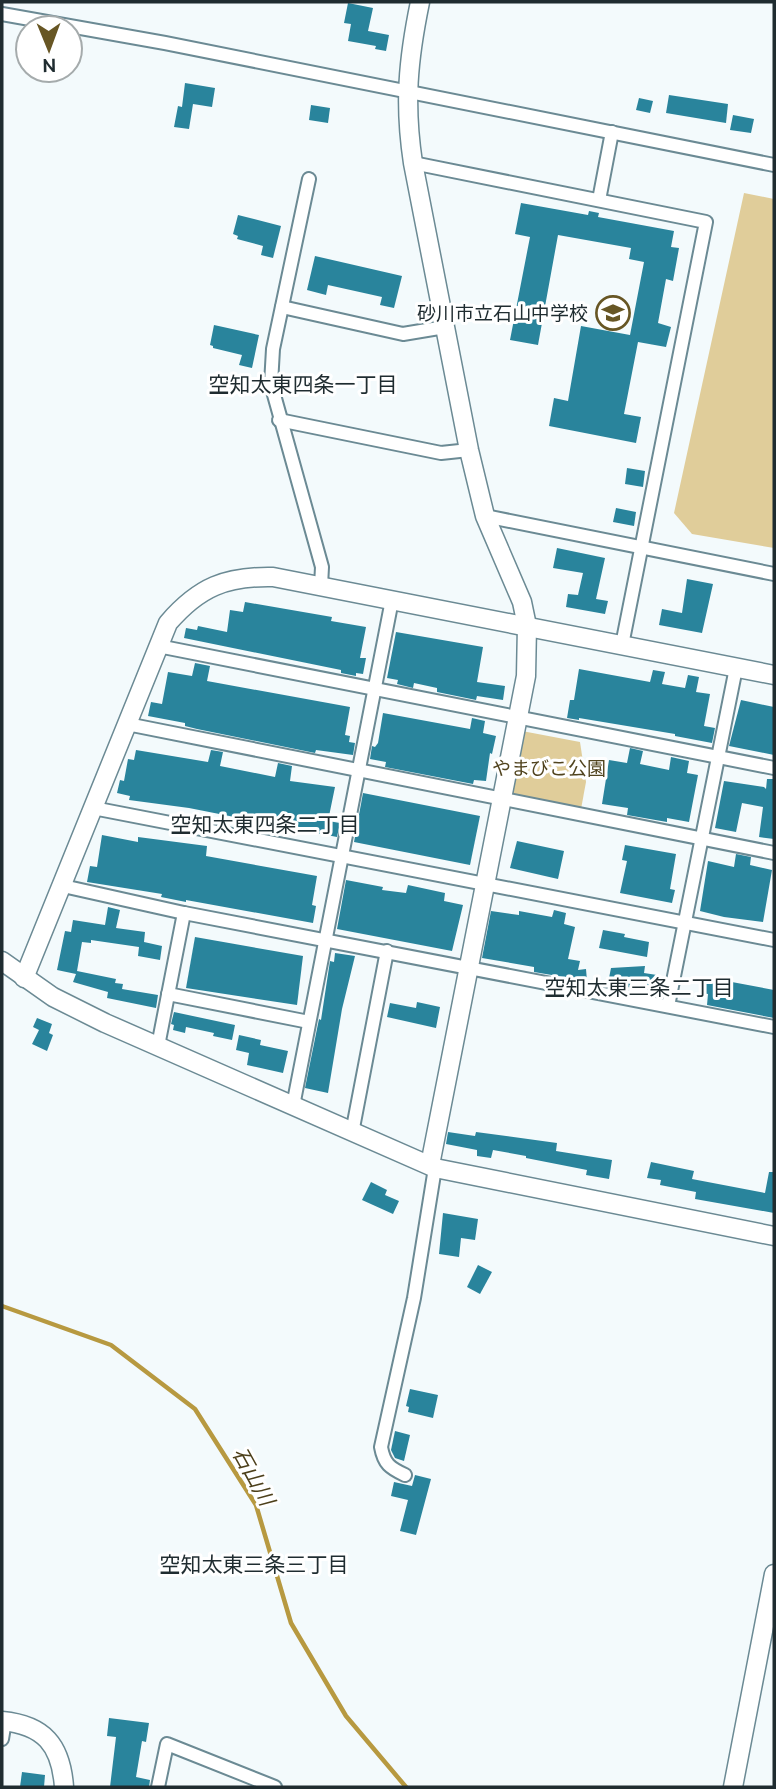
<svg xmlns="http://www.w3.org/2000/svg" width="776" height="1789" viewBox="0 0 776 1789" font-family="Ubuntu,'Noto Sans JP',sans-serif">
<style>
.green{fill:#e0cd9a}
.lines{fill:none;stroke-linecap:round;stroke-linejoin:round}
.stream{stroke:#b79940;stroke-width:4.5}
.building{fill:#29849c}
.street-casing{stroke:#6b8a94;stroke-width:16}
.secondary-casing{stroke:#6b8a94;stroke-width:21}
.street{stroke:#fff;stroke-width:12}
.secondary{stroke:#fff;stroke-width:18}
.labels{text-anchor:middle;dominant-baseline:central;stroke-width:6;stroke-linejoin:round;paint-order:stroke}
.poi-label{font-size:19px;fill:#1f2c30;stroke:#fff;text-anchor:end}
.park-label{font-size:19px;fill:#51441f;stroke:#fff}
.neighbourhood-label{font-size:21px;fill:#1f2c30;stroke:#fff}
.water-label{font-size:21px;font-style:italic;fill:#4d401b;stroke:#fff}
</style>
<rect width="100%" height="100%" fill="#f3fafc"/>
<g class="green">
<polygon points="744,193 774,199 774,548 692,534 674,513"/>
<polygon points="522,731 580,742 586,782 581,809 509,794"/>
</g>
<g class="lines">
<polyline class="stream" points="2,1306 111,1345 195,1409 256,1505 291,1623 346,1716 406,1787"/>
</g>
<g class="building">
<polygon points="348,3 373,8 368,31 389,35 386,51 375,49 376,46 348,41 351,24 344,23"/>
<polygon points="185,83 215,88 212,107 193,104 189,129 174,127 178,106 182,107"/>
<polygon points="669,95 728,104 726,123 666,113"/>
<polygon points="639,98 653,101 650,113 636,110"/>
<polygon points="311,105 330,108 328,123 309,120"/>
<polygon points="733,115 754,119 751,133 730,130"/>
<polygon points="521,203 588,215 589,211 599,213 598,217 674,231 671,247 679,248 673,281 666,279 658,323 671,327 666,347 638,342 624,414 641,417 636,443 549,426 554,398 568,401 581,326 630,335 644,262 629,259 631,248 558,235 538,345 510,340 530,237 515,234"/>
<polygon points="238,215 281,226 273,258 261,255 263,246 237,239 238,236 233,234"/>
<polygon points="315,256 402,276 394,308 380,305 382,297 328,285 326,295 307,290"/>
<polygon points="214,325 259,335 252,368 239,365 242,355 213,348 213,346 210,345"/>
<polygon points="627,468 645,471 643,487 625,484"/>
<polygon points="616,508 636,512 634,526 613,522"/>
<polygon points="557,548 605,558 596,599 608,601 605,614 566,607 568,594 578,595 583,573 553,568"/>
<polygon points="687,579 713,584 702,633 659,625 662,609 682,613"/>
<polygon points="245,602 332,617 331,621 366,627 360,658 366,658 363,674 356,673 356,676 341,673 341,670 184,638 186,628 197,630 198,626 227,632 230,610 243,612"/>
<polygon points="396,632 483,647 477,682 505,686 503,700 477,696 476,700 437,692 437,688 414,683 413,688 397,684 398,680 387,678"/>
<polygon points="195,663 210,666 207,681 350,707 345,735 350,736 349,742 355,743 353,755 316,750 315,753 197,729 185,726 185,723 148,716 151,702 162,704 168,672 192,676"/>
<polygon points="579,669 650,682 653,670 665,672 662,684 685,688 688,675 699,677 696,692 710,694 704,726 715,728 712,743 675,736 675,734 579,718 579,720 567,718 570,700 574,700"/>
<polygon points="741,700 774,707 774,755 729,746"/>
<polygon points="383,713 470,729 472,718 485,721 483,733 496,736 492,754 490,753 486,781 474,780 473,784 385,767 386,762 370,759 372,746 375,747 378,743"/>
<polygon points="630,748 643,751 640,764 669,770 671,757 689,761 687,773 698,775 689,822 667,818 667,822 627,815 628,808 602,804 609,760 627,763"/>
<polygon points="136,750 208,762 211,750 223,752 220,766 275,777 278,763 292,766 290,781 335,787 328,821 340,823 337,837 189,808 129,800 130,796 117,793 120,780 124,781 128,759 134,760"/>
<polygon points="767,779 774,779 774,839 759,837 763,807 742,803 736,832 715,828 724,781 764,787 766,789"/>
<polygon points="363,793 480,816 470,865 354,842"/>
<polygon points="102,835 138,842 138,837 207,846 206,856 317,876 312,905 316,906 313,923 186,900 186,902 161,897 162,894 87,882 90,866 97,867"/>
<polygon points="517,841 564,851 558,879 510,868"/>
<polygon points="625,845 676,854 670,889 675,890 672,903 620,893 627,861 622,860"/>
<polygon points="736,854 751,857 750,865 772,870 763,922 724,917 700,911 708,861 734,867"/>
<polygon points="346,880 383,887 382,890 406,893 408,885 445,893 444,901 463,905 452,951 337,929"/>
<polygon points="108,907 120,910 116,928 145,932 144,942 162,946 160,960 138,956 139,947 91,940 91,943 82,942 77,971 116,979 115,983 123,984 122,989 158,995 156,1008 107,998 108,992 73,982 76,974 57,970 65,931 71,932 73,920 105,925"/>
<polygon points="554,910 566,913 564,924 575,927 568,959 580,961 578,970 586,969 587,981 534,972 534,967 482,958 491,911 519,915 519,911 552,917"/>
<polygon points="603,930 625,934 624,937 649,942 647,957 599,948"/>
<polygon points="195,937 303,956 297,1005 186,988"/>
<polygon points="335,953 355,956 342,1009 328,1093 305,1088 319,1019 321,1020 330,961 334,962"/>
<polygon points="645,966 644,973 657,975 654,991 627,987 628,982 609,978 611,968"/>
<polygon points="705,977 774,990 774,1018 707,1005 708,994 702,993"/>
<polygon points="417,1002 440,1007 436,1028 387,1017 390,1003 416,1008"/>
<polygon points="174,1012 235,1025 232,1040 213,1036 214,1033 186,1027 185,1033 173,1030 174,1025 171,1024"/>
<polygon points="37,1018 52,1024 49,1033 53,1035 47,1051 32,1044 39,1030 33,1027"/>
<polygon points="239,1035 261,1040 260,1045 288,1051 283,1073 247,1065 249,1053 236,1050"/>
<polygon points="448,1132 475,1136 476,1132 557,1143 556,1151 612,1160 609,1179 586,1175 587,1170 526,1158 526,1156 493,1150 491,1158 477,1156 477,1150 446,1144"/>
<polygon points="651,1162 694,1171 692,1179 765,1193 769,1172 774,1172 774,1213 695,1199 696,1192 660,1185 661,1180 647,1178"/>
<polygon points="371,1182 387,1190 385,1195 399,1201 393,1214 362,1200"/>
<polygon points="443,1213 478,1219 475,1240 461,1238 459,1257 439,1254"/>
<polygon points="478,1265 492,1272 480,1294 467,1287"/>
<polygon points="410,1389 438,1395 433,1418 408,1412 409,1407 406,1406"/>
<polygon points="395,1431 410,1435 404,1461 395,1458 391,1450"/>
<polygon points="415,1475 431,1479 416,1535 400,1531 408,1500 391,1496 394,1482 412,1486"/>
<polygon points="109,1718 149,1723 146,1742 142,1741 136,1777 150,1780 149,1787 110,1787 116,1737 107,1736"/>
<polygon points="22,1772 45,1775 44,1787 20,1787"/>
</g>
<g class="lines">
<g class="street-casing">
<g id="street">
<polyline points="2,14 165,43 774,165"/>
<polyline points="413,163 706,222 622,645"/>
<polyline points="309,179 273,349 271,384 322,567 321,586"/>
<polyline points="599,200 612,132"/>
<polyline points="282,307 403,334 445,327"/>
<polyline points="279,420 441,453 469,450"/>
<polyline points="485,516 774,574"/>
<polyline points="158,646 774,768"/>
<polyline points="127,724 774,853"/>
<polyline points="93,808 774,940"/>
<polyline points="63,886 184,913 774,1027"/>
<polyline points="168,994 309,1022"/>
<polyline points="668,1006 736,668"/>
<polyline points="158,1046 184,913"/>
<polyline points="293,1106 392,600"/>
<polyline points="352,1133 387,951"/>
<path d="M405,1475C390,1468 384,1464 381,1447L414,1298L435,1168"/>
<polyline points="2,1739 5,1721"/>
<polyline points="158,1787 167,1744 275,1787"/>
</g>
</g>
<g class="secondary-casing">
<g id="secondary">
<path d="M420,2C408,60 404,104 413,163L469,450L485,516L522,602L527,626L526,676L430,1165"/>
<polyline points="2,961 53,997 105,1023 435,1168 774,1236"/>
<path d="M24,978L168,623C199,587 226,576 273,577L774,675"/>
<path d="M2,1721C44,1725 61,1745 64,1787"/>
<polyline points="733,1787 774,1574"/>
</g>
</g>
<use href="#street" class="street"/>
<use href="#secondary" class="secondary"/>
</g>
<defs>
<g id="school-ring" transform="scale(1.75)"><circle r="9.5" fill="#fff" stroke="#675624" stroke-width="1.5"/><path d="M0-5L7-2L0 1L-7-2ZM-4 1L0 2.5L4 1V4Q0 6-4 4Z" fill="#675624"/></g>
</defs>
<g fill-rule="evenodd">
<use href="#school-ring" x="613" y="313"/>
</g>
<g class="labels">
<g class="poi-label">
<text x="588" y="313">砂川市立石山中学校</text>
</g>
<g class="park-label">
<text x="549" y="768">やまびこ公園</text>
</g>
<g class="neighbourhood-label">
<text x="303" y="384">空知太東四条一丁目</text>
<text x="265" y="824">空知太東四条二丁目</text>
<text x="639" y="987">空知太東三条二丁目</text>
<text x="254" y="1564">空知太東三条三丁目</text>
</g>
<g class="water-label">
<text transform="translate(254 1476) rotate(61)">石山川</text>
</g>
</g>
<rect width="776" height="1789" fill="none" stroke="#1f2c30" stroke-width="7"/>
<g transform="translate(49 49) rotate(179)"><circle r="33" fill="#ffffff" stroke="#a5abac" stroke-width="2"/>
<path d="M0-5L12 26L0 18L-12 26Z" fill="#675624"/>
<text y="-10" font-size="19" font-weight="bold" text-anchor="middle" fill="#1f2c30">N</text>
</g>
</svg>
